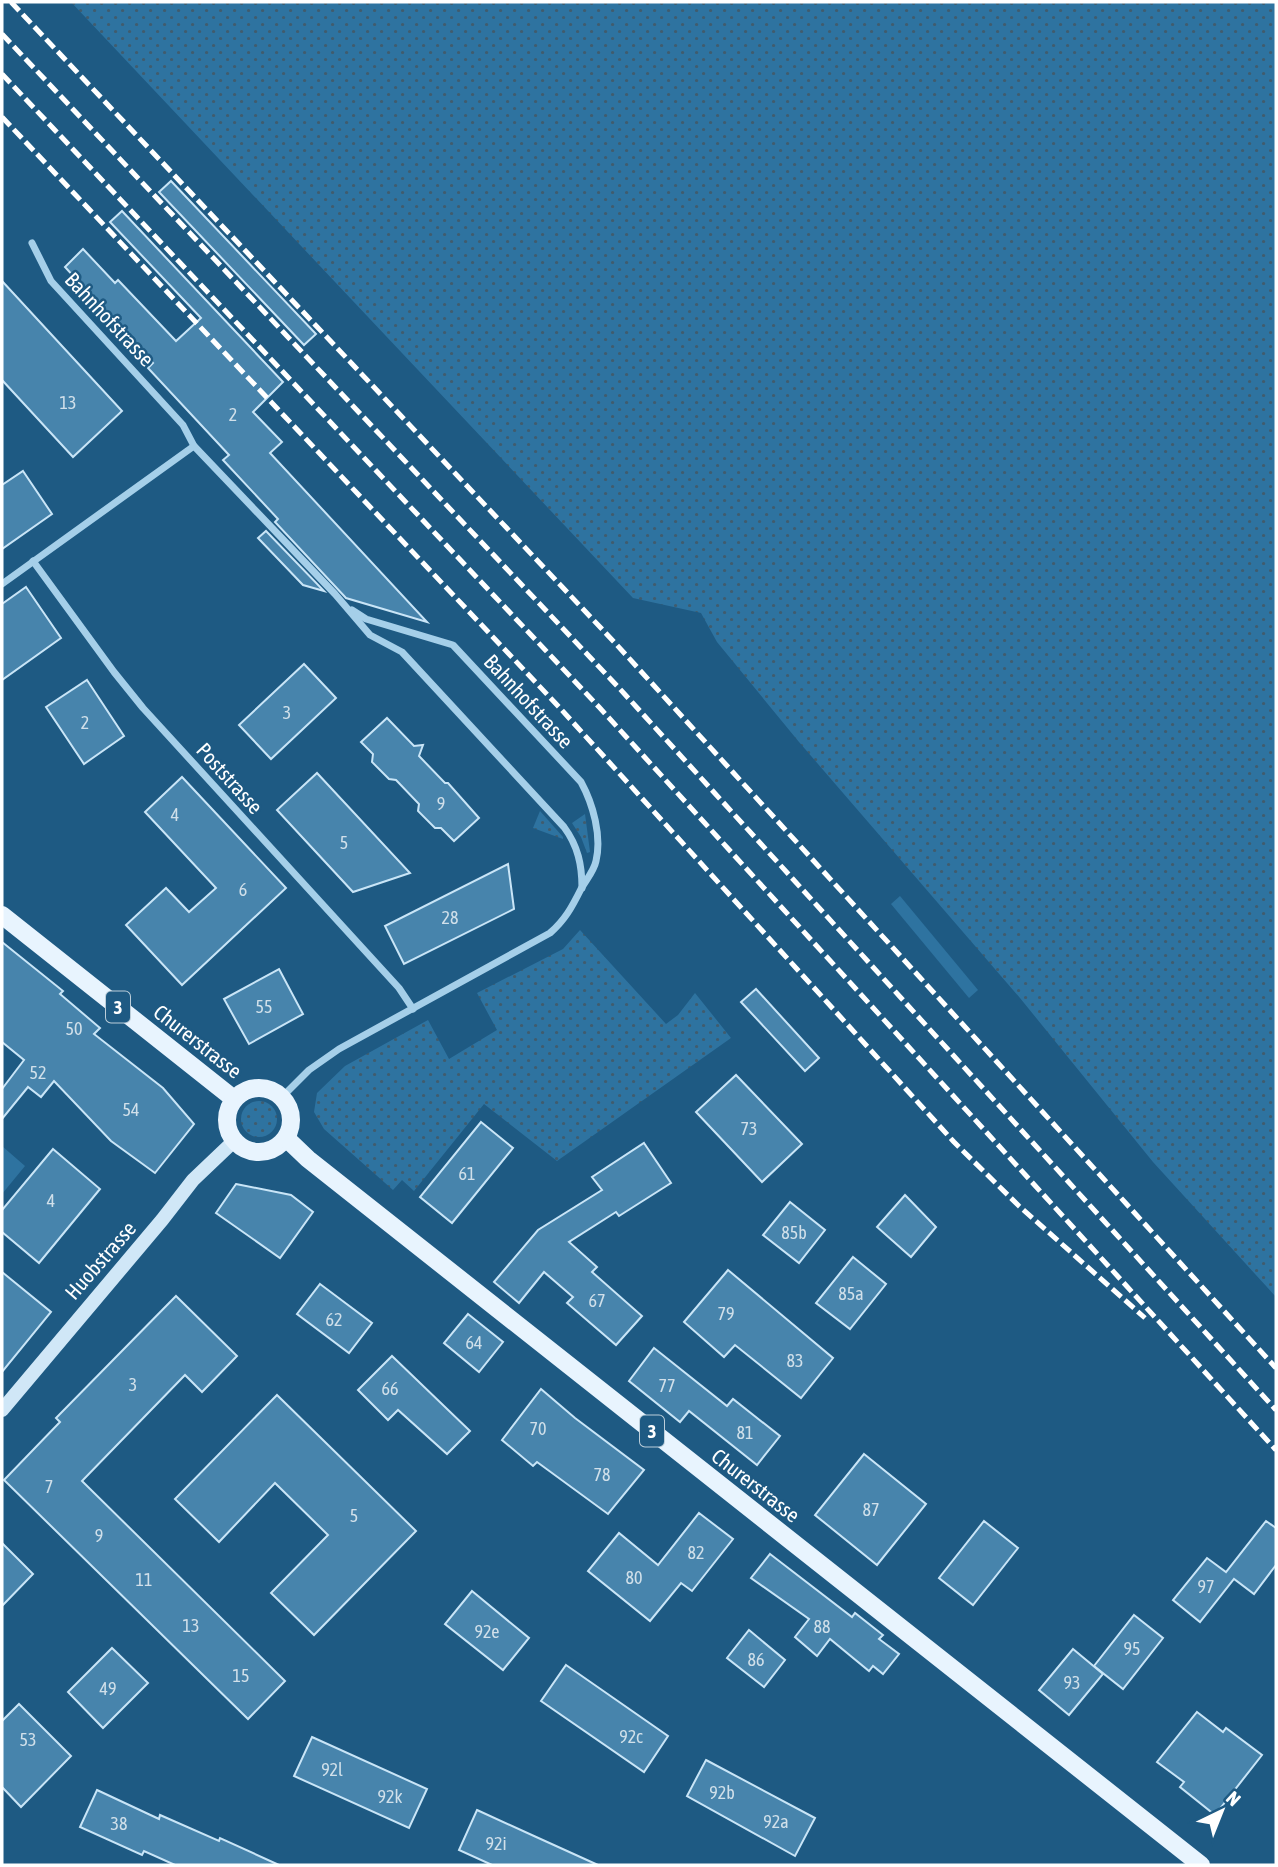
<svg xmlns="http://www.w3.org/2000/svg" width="1278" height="1867" viewBox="0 0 1278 1867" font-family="'Asap Condensed',sans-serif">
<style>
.grass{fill:url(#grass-dots)}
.green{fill:#2e73a0}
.building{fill:#4784ac;stroke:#c9e5f7;stroke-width:2}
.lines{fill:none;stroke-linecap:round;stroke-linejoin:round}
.street{stroke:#a5cfe9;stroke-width:7}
.secondary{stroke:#d0e7f7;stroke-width:14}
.primary{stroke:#e8f4fe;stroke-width:18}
.rail{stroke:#fff;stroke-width:5;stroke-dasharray:12 5;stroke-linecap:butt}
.labels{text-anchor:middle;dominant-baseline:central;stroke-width:5;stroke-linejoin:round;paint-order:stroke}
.number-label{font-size:18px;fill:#d1e0ea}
.shield{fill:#1e5a83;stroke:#bcceda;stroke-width:2}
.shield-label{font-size:19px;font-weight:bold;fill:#fff}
.street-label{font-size:21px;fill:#fff;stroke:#1e5a83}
</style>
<defs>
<pattern id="grass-dots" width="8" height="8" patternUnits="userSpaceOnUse" patternTransform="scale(1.75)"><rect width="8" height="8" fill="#2e73a0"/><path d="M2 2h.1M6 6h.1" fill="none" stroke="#405c6e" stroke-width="1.8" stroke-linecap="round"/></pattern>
</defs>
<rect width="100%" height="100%" fill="#1e5a83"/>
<g class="grass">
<polygon points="71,2 1276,2 1276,1297 1153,1162 1020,998 799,742 717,642 701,613 633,598"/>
<polygon points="540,811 563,837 563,839 533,828"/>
<polygon points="585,814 590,852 587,853 581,837 572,823"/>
<polygon points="580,930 666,1024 678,1015 695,993 731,1038 557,1161 484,1104 414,1191 402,1180 393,1190 324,1129 314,1112 317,1093 345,1066 428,1020 449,1059 497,1030 477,993 563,949"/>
<circle cx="259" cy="1119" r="18"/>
</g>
<g class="green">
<polygon points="900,896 978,990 969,998 891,904"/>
<polygon points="2,1146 25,1166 2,1194"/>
</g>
<g class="building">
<polygon points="171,181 316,334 304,345 159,192"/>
<polygon points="122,211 283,382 253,412 282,442 270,453 427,622 346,598 275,522 278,519 223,460 229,455 148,368 153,363 65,267 83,249 115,283 118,280 176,341 201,318 110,222"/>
<polygon points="2,281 122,411 73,457 2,380"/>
<polygon points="23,471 52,514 2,549 2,485"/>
<polygon points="266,531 324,591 303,585 258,538"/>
<polygon points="26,587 61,638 2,680 2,604"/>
<polygon points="304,664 336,698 271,759 239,725"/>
<polygon points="87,680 124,736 84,764 46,707"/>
<polygon points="387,718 414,746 423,745 419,756 445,783 448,783 479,818 454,841 441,828 435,828 418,811 419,804 396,780 389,779 372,762 373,754 361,742"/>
<polygon points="317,773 410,873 353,892 277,810"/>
<polygon points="182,777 286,888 182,985 126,925 166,888 189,912 216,888 145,812"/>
<polygon points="508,864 514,909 404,964 385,926"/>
<polygon points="2,942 63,991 60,994 100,1028 94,1034 163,1088 194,1124 155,1173 111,1141 54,1081 41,1097 28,1087 2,1119 2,1089 24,1060 2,1042"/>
<polygon points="279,969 303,1014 249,1044 224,999"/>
<polygon points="756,989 819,1058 805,1071 741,1002"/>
<polygon points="736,1075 802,1144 762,1182 696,1112"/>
<polygon points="481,1122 513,1148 452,1223 420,1197"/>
<polygon points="644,1143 671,1183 619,1216 616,1212 569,1242 597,1267 592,1272 642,1316 616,1345 567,1303 573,1297 544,1272 519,1303 494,1282 538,1230 602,1190 592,1177"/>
<polygon points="53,1149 100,1189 39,1263 2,1232 2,1210"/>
<polygon points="236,1184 291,1195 313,1212 280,1258 216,1213"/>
<polygon points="905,1195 936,1227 911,1257 877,1227"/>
<polygon points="790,1202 825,1230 799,1263 763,1235"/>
<polygon points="853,1257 886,1284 850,1329 816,1303"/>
<polygon points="728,1270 833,1358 801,1398 735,1345 724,1357 684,1322"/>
<polygon points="2,1272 51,1312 2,1372"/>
<polygon points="320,1284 372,1323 349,1353 297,1314"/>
<polygon points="176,1296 237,1356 202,1392 185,1375 82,1481 285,1681 248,1719 4,1480 60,1422 56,1418"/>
<polygon points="468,1314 503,1342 479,1372 444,1343"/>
<polygon points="654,1348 727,1406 733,1399 780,1436 757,1465 689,1411 680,1422 629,1381"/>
<polygon points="392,1356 470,1431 447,1454 398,1410 388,1420 358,1390"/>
<polygon points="541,1389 575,1418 644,1470 608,1514 537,1462 533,1466 502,1440"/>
<polygon points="277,1395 416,1531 314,1635 271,1593 328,1535 275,1483 219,1542 175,1499"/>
<polygon points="864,1454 926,1504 877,1565 815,1515"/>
<polygon points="699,1513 733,1539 692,1591 681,1583 650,1621 588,1571 619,1533 658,1565"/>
<polygon points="984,1521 1018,1548 973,1605 939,1578"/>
<polygon points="1266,1521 1276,1528 1276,1565 1254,1594 1234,1579 1200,1622 1173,1600 1207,1558 1226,1572"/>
<polygon points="2,1543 33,1574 2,1606"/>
<polygon points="770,1554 852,1617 855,1613 883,1635 879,1639 899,1654 883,1674 873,1666 869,1671 830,1639 817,1656 795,1637 809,1619 751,1578"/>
<polygon points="472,1591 529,1638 503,1670 445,1624"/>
<polygon points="1134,1615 1163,1638 1123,1689 1094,1666"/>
<polygon points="749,1630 785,1660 764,1687 727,1658"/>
<polygon points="112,1648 148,1683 103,1728 68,1692"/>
<polygon points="1073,1649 1103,1674 1069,1715 1039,1690"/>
<polygon points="566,1665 668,1736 644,1772 541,1701"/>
<polygon points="19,1704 71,1756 21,1807 2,1787 2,1721"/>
<polygon points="1197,1712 1223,1732 1226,1728 1262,1755 1215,1815 1180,1787 1184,1782 1157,1762"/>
<polygon points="312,1737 427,1789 409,1828 294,1776"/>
<polygon points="706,1760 815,1818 795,1856 687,1796"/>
<polygon points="97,1790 159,1819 160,1815 219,1841 220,1838 279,1865 175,1865 144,1851 142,1855 80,1827"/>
<polygon points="477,1810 534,1836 598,1865 492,1865 459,1850"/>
</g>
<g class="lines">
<g class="street">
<path d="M32,243L51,281L183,425L194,446L335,594L370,635L402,652L564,827C578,846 582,865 582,888"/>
<polyline points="33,561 114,672 143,708 399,988 413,1009"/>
<polyline points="2,584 194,446"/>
<path d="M282,1097L309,1070L339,1049L550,933C565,920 572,907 581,889C586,880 594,871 596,861C602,836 593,804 581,782L453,645L366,619L352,610"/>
</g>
<polyline class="secondary" points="2,1410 162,1220 193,1180 234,1141"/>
<g class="primary">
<polyline points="2,915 234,1099"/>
<circle cx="259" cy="1120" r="32"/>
<polyline points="286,1138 308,1159 1201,1865"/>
</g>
<g class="rail">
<polyline points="11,2 616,644 1276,1368"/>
<polyline points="2,34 620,689 1276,1410"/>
<polyline points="2,74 599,707 1276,1450"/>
<polyline points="2,117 559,707 954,1142 1019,1206 1145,1318"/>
</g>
</g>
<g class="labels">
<g class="number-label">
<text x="68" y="402">13</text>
<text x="233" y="414">2</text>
<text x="287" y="712">3</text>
<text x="85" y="722">2</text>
<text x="441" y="803">9</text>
<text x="175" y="814">4</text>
<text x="344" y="842">5</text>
<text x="243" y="889">6</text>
<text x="450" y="917">28</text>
<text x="264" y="1006">55</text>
<text x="74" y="1028">50</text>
<text x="38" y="1072">52</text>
<text x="131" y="1109">54</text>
<text x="749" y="1128">73</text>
<text x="467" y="1173">61</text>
<text x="51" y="1200">4</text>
<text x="794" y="1232">85b</text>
<text x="851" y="1293">85a</text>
<text x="597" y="1300">67</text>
<text x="726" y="1313">79</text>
<text x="334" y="1319">62</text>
<text x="474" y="1342">64</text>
<text x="795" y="1360">83</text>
<text x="133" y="1384">3</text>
<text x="667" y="1385">77</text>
<text x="390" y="1388">66</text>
<text x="538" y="1428">70</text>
<text x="745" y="1432">81</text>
<text x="602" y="1474">78</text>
<text x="49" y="1486">7</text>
<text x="871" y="1509">87</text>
<text x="354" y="1515">5</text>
<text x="99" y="1535">9</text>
<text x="696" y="1552">82</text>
<text x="634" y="1577">80</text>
<text x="144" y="1579">11</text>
<text x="1206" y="1586">97</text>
<text x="191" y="1625">13</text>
<text x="822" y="1626">88</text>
<text x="487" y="1631">92e</text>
<text x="1132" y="1648">95</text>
<text x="756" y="1659">86</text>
<text x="241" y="1675">15</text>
<text x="1072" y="1682">93</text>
<text x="108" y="1688">49</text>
<text x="631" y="1736">92c</text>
<text x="28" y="1739">53</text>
<text x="332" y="1769">92l</text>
<text x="722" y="1792">92b</text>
<text x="390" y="1796">92k</text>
<text x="776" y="1821">92a</text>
<text x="119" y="1823">38</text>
<text x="496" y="1843">92i</text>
</g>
<g class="shield">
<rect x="106" y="991.5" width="24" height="31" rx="5"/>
<rect x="640" y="1415.5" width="24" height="31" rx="5"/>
</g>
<g class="shield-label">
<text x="118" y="1007">3</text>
<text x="652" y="1431">3</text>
</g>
<g class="street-label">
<text transform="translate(110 319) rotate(47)">Bahnhofstrasse</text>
<text transform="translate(529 701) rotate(47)">Bahnhofstrasse</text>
<text transform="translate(230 778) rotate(48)">Poststrasse</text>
<text transform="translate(198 1041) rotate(38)">Churerstrasse</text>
<text transform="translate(100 1260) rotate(-49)">Huobstrasse</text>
<text transform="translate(756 1485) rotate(38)">Churerstrasse</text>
</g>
</g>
<rect width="1278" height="1867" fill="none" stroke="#ffffff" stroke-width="7"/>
<g transform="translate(1222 1811) rotate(43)" stroke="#1e5a83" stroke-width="5" paint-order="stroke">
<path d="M0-5L12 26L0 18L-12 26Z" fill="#ffffff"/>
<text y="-10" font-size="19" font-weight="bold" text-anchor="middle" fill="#ffffff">N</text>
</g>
</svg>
